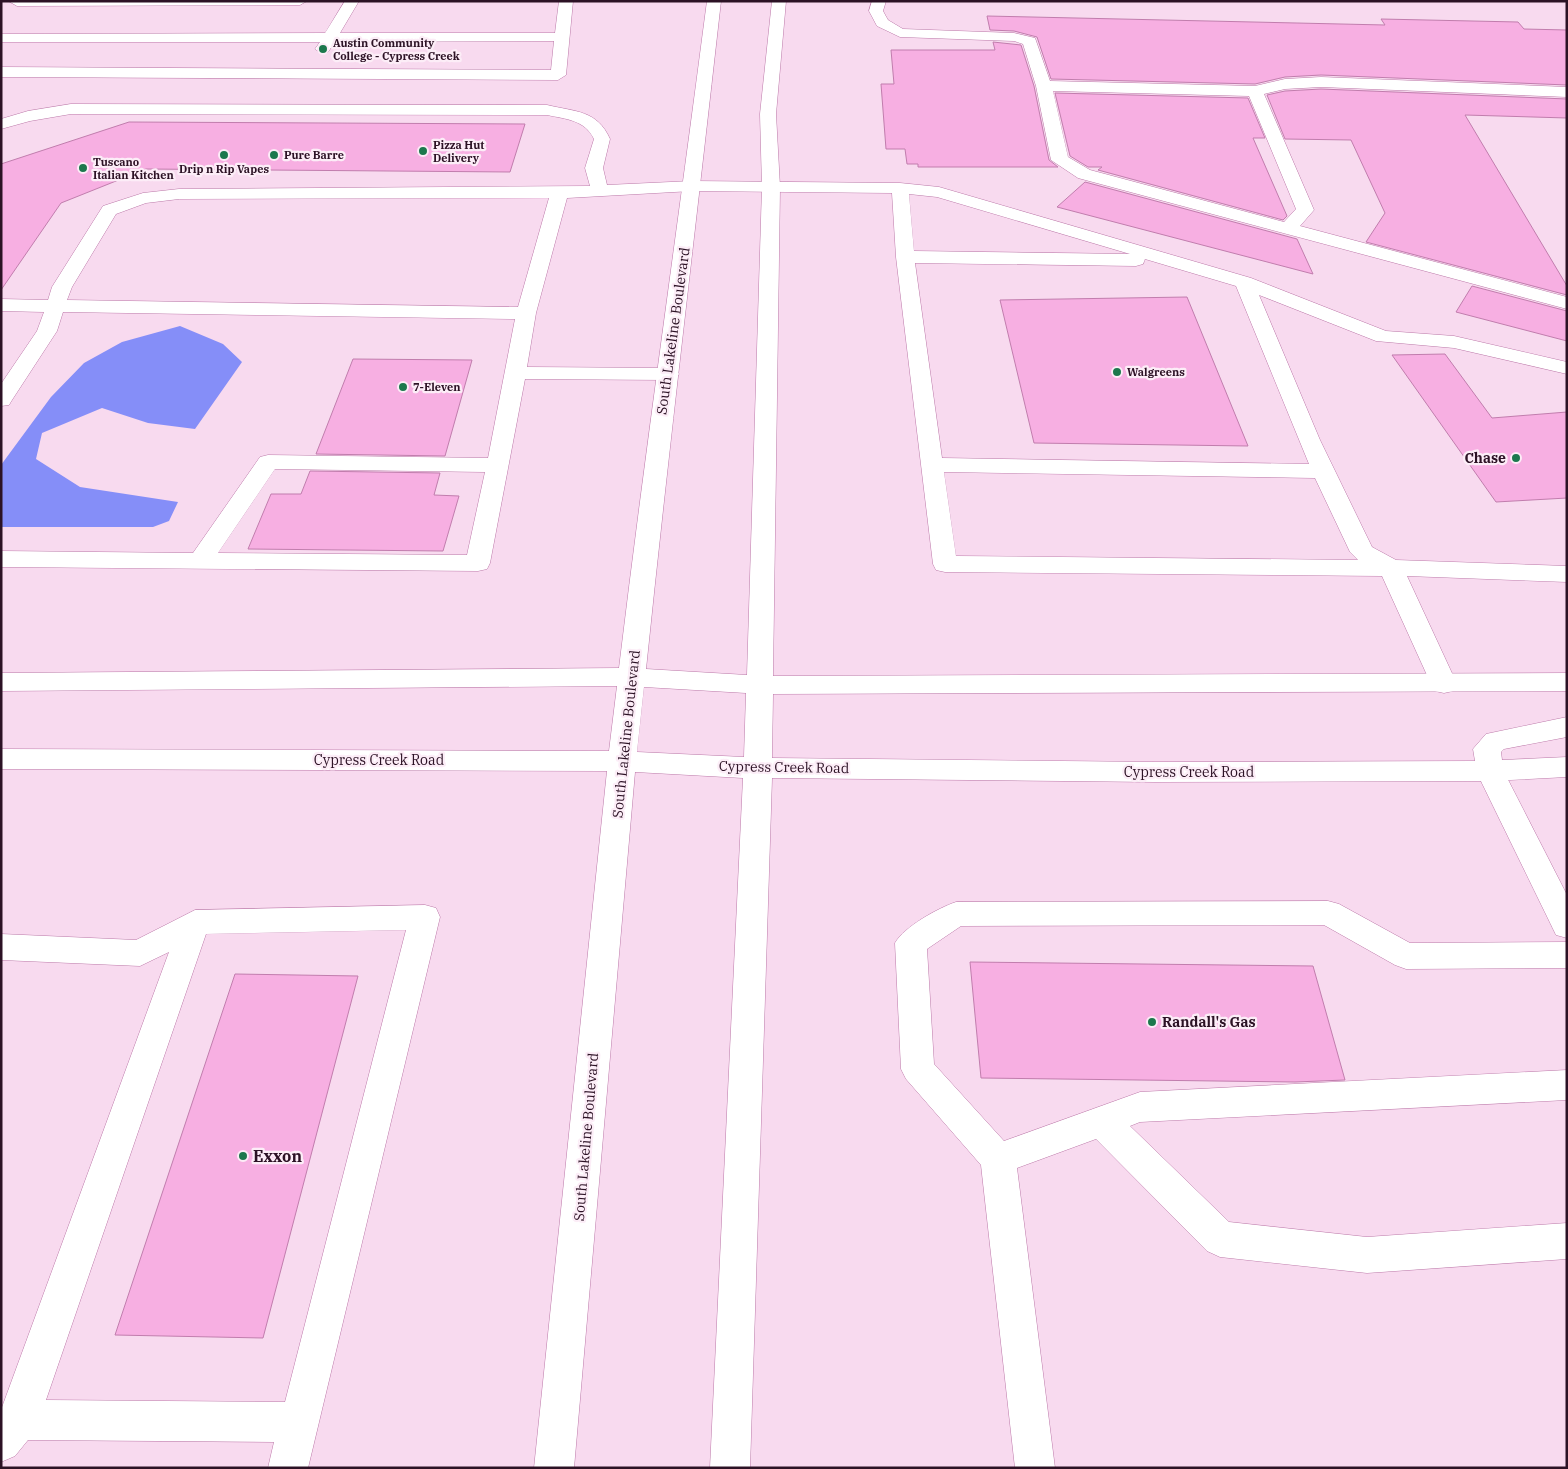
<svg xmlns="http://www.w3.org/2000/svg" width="1568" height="1469" viewBox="0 0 1568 1469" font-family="'IBM Plex Serif',serif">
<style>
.water{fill:#858ef8}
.building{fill:#f7afe2;stroke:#c17dad}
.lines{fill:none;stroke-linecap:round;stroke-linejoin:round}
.service-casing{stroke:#bc79a9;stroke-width:1}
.secondary-casing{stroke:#bc79a9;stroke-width:1}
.service{fill:#fff;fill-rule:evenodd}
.secondary{fill:#fff;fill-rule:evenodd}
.poi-dot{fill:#1c784d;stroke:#fcedf7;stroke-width:2}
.labels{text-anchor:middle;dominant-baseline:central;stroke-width:4.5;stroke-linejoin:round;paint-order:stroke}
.far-poi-label{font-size:11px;font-weight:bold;fill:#2c1225;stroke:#fcedf7;text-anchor:start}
.street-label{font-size:14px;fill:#2c1225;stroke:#fcedf7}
.poi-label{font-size:14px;font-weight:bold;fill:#2c1225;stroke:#fcedf7;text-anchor:end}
.near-poi-label{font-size:16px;font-weight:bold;fill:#2c1225;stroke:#fcedf7;text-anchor:start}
</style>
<rect width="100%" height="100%" fill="#f8daef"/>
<polygon class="water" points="180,326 223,344 242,362 195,429 148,423 102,408 42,433 36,459 80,487 178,502 169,521 153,527 1,527 1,465 51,397 84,363 122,342"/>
<g class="building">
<polygon points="987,16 1385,25 1381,19 1518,22 1524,29 1567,30 1567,85 1321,75 1285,77 1255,84 1051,79 1037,37 1014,31 990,30"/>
<polygon points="993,42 1021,45 1034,86 1049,160 1058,167 918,167 918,164 907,164 905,149 886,149 881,84 894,84 891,50 995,50"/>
<polygon points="1321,89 1567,99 1567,118 1465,115 1567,286 1567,295 1366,242 1385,213 1351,140 1285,139 1267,95 1285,91"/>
<polygon points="1055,93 1248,98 1265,138 1253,138 1287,216 1283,220 1098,170 1102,167 1088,167 1070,156"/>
<polygon points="129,122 525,124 510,172 146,169 61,203 1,290 1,164"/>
<polygon points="1085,182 1297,239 1313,274 1057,207"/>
<polygon points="1472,286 1567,311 1567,341 1456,312"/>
<polygon points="1187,297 1248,446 1034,443 1000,300"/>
<polygon points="1445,354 1492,418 1567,412 1567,498 1496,502 1392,355"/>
<polygon points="353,359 472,360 445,456 316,454"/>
<polygon points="310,471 440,473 434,495 459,496 443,551 248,549 271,494 301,494"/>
<polygon points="970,962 1313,966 1345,1080 1295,1082 981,1078"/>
<polygon points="235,974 358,976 263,1338 115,1335"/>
</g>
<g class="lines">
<g class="service-casing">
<g id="service">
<polygon points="307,1 300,5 17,6 10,2"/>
<polygon points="345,1 359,1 340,33 555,33 559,1 573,1 566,75 558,80 1,77 1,67 551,70 554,41 335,42 328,52 323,54 315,49 320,42 1,42 1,34 325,33"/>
<path d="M872,1H886L883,11L888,20L903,29L1014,33L1035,38L1050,81L1255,86L1285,79L1321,77L1567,87V97L1321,87L1285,89L1264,94L1314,210L1300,226L1567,297V309L1078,178L1051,160L1036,86L1023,44L1014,41L900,37L877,26L869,11ZM1053,91L1249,96L1296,209L1284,222L1090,170L1068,157Z"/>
<path d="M71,104L547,105C576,112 597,110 610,139L603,168L607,185L692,181L900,183L939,187L1251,278L1386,331L1454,336L1567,362V374L1454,348L1376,341L1259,295L1320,440L1372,547L1396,560L1567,566V582L1407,576L1457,684L1453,691L1444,693L1435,691L1431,684L1382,576L945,572L936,570L933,564L896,257L892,193L692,191L567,198L536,313L527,367L669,368L676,370L679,374L676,378L669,380L525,379L490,563L487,569L478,571L1,567V551L193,553L260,457L268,455L488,458L515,319L63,312L57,331L12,400L9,405L1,406V384L37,331L44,312L1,311V299L48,300L52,287L103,206L143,193L179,189L590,186L585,168L594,139C585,120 566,119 547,115L71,114L30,121L1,129V119L28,111ZM909,194L937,197L1130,254L914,251ZM549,198L518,307L67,300L72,287L116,214L146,203L179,199ZM1145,259L1236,286L1309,464L942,458L915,263L1136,266L1143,264ZM275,469L485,472L467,555L218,553ZM944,472L1315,478L1350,552L1358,560L956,556Z"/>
<polygon points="1490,761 1500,764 1567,895 1567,938 1556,935 1476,771 1480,764"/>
<path d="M1328,901L1339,904L1410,943L1567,942V968L1406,969L1395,965L1324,925L961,926L927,949L934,1064L1004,1141L1140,1092L1567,1070V1100L1140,1122L1130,1126L1229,1222L1367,1237L1567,1223V1259L1367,1273L1220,1257L1207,1251L1096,1139L1017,1168L1055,1468H1015L981,1165L906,1079L901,1069L895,943C904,927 938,908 956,902Z"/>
<path d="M425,905L436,908L440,917L308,1468H268L274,1442L28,1440L15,1456L1,1462V1410L169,952L140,966L1,960V934L136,940L195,910ZM406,930L285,1402L46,1400L206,934Z"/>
</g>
</g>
<g class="secondary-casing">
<path id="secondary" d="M707,1H721C696,224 669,446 646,669L747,675L762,187L760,114L772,1H786L776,114L780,187L773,676L1567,673V691L773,694L772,758L1155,762L1475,761L1473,749L1486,734L1567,717V737L1504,749L1501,752L1502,760L1567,757V777L1490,781L1155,782L772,778L750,1468H710L743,778L635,772L574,1468H534L607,771L1,769V749L609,751L617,686L1,691V673L619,668C646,445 678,224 707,1ZM644,687L746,693L744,757L637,752Z"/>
</g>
<use href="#service" class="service"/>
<use href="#secondary" class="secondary"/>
</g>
<g class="poi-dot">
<circle cx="323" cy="49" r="5"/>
<circle cx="423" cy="151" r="5"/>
<circle cx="224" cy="155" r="5"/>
<circle cx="274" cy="155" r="5"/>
<circle cx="83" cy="168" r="5"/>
<circle cx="1117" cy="372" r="5"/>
<circle cx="403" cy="387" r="5"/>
<circle cx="1516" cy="458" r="5"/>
<circle cx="1152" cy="1022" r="5"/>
<circle cx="243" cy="1156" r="5"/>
</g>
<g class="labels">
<g class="far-poi-label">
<text x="333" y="43">Austin Community<tspan x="333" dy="13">College - Cypress Creek</tspan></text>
<text x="433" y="145">Pizza Hut<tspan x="433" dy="13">Delivery</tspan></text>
<text x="284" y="155">Pure Barre</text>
<text x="93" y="162">Tuscano<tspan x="93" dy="13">Italian Kitchen</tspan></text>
<text x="224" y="169" text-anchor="middle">Drip n Rip Vapes</text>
<text x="1127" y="372">Walgreens</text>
<text x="413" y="387">7-Eleven</text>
</g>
<g class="street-label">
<text transform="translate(673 331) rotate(-82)">South Lakeline Boulevard</text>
<text transform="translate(626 734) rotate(-84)">South Lakeline Boulevard</text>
<text x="379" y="760">Cypress Creek Road</text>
<text transform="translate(784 767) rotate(1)">Cypress Creek Road</text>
<text x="1189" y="772">Cypress Creek Road</text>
<text transform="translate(586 1137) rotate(-85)">South Lakeline Boulevard</text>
</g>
<g class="poi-label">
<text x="1506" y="458">Chase</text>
<text x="1162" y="1022" text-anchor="start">Randall's Gas</text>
</g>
<g class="near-poi-label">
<text x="253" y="1156">Exxon</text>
</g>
</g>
<rect width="1568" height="1469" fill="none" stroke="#2c1225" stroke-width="5"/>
</svg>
